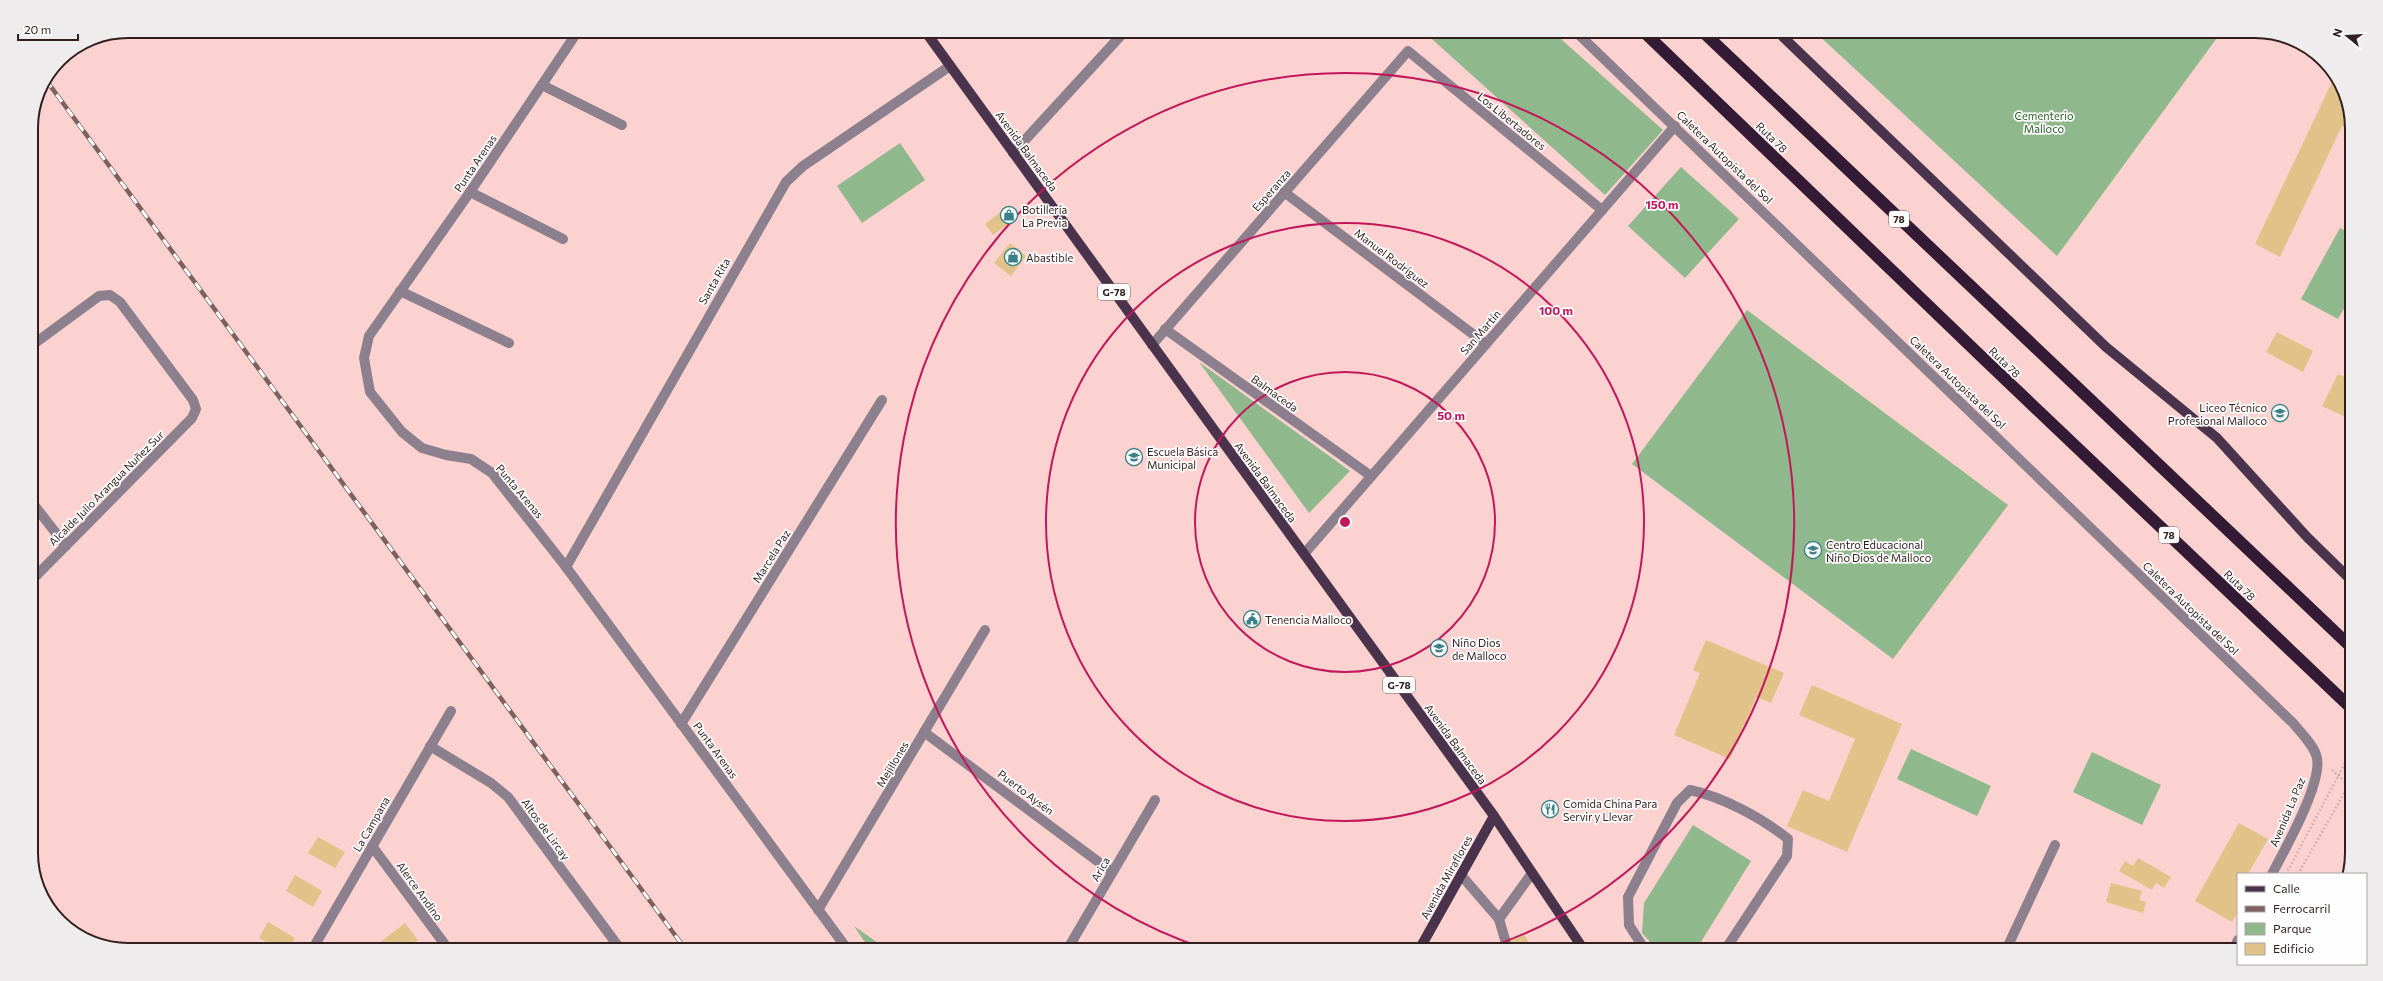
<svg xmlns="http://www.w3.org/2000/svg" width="2383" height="981" viewBox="0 0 2383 981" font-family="Commissioner,sans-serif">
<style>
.green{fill:#8fb88c}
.building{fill:#e1c38a}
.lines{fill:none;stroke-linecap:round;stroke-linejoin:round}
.path{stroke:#ba9896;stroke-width:2.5;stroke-dasharray:1 3;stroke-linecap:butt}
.minor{stroke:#8c7f8e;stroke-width:10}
.major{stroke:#4a344d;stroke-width:10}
.highway{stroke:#331b36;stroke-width:12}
.rail-casing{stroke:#7d6160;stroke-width:4.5}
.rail{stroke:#fefefe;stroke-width:3;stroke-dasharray:9;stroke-linecap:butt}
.path-bridge{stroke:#ba9896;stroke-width:2.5;stroke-dasharray:1 3;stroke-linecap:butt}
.ring{fill:none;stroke:#c2185b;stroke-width:2}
.labels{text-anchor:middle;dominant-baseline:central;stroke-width:3.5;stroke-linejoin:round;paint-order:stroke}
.shield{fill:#fefefe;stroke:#6e6160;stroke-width:1}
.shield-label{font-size:10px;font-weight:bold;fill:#311e1d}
.park-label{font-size:11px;fill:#296327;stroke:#fefefe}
.street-label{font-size:11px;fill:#311e1d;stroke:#fefefe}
.poi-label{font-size:11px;fill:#311e1d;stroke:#fefefe;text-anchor:start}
.rim{fill:none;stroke:#311e1d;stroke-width:2}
.centre{fill:#c2185b;stroke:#fefefe;stroke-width:2}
.ring-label{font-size:12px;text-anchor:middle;font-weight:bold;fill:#c2185b;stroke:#fefefe;stroke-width:3.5;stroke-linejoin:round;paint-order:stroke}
</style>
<rect width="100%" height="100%" fill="#fbd2cf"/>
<g class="green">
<polygon points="1423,31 1552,31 1663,130 1605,195"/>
<polygon points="1814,31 2222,31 2057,256"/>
<polygon points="900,143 925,180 862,223 837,186"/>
<polygon points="1681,167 1739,219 1685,278 1628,226"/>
<polygon points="2340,228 2352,234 2352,295 2338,319 2301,299"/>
<polygon points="1747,310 2008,505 1893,659 1632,464"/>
<polygon points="1199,362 1350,471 1309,513"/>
<polygon points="1911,749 1991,786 1977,816 1897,779"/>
<polygon points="2092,752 2161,785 2142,825 2073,792"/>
<polygon points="1693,825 1751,861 1696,950 1657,950 1642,933 1644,903"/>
<polygon points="854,926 888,950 870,950"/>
</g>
<g class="building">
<polygon points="2331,84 2339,88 2352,122 2352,130 2342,126 2280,257 2255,244"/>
<polygon points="1008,206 1016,218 993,235 985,224"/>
<polygon points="1010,243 1026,256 1011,276 994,263"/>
<polygon points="2277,332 2313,351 2303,372 2266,352"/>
<polygon points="2352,369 2352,420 2322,406 2338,374 2348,378"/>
<polygon points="1706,640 1784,673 1771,703 1756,697 1730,759 1674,735 1700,673 1693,670"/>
<polygon points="1812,685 1902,724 1847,852 1787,826 1803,790 1829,801 1855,739 1799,715"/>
<polygon points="2239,823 2268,839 2248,874 2238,874 2238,911 2232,922 2195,901"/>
<polygon points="318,837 345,852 335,868 308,853"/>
<polygon points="2138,858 2171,877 2164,888 2156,883 2152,890 2119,871 2125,861 2133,866"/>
<polygon points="295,875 322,891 313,907 286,891"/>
<polygon points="2111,883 2142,891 2139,900 2146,902 2143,913 2106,902"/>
<polygon points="268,922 295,938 288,950 280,950 259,938"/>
<polygon points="405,923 418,940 404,950 384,950 379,943"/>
<polygon points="1523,933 1534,950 1497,950"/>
</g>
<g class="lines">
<polyline class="path" points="2298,874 2349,785 2332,770"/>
<g class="minor">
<polyline points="578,31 470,192 369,336 364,358 370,392 402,432 422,448 446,455 471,459 492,473 566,567 848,950"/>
<path d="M1575,31L2293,723C2301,733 2314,745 2317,758C2322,784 2285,849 2272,874"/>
<polyline points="542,85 622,125"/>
<polyline points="1013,153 1125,31"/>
<polyline points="470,192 563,239"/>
<polyline points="1284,192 1486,344"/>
<polyline points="400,291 509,343"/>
<polyline points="1165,329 1371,476"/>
<polyline points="1152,345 1408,51 1602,210"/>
<polyline points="31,346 99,296 110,295 120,302 193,400 196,409 192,418 31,581"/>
<polyline points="31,501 66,546"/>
<polyline points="1304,554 1675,126"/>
<polyline points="566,567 786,182 803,166 950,66"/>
<polyline points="681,724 882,400"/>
<polyline points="924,732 1112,872"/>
<polyline points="430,746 491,783 508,797 621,950"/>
<polyline points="372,846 449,950"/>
<polyline points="1461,875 1499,919"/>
<polyline points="818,910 985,630"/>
<polyline points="312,950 451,711"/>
<polyline points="1067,950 1155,800"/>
<polyline points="1508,950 1499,919 1532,873"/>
<path d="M1645,950L1629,925L1628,897L1677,803L1690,790C1723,797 1762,818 1788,839L1787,856L1725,950"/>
<polyline points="2006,950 2055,845"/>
<polyline points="2233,950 2238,940"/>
</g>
<g class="major">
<polyline points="925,31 1494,816 1584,950"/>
<polyline points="1777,31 2106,347 2217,438 2307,537 2352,581"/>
<polyline points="1419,950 1494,816"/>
</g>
<g class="highway">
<polyline points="1643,31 1986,361 2352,709"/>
<polyline points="1702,31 2352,648"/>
</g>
<g class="rail-casing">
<polyline id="rail" points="46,80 686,950"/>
</g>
<use href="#rail" class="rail"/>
<polyline class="path-bridge" points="2286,874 2352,750"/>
</g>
<g class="ring">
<circle cx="1345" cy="522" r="150"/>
<circle cx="1345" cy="522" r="299"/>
<path d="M1206 949A449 449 0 1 1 1484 949"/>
</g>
<defs>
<g id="shop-ring" transform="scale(0.9)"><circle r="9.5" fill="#fefefe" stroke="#3a8288" stroke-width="1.5"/><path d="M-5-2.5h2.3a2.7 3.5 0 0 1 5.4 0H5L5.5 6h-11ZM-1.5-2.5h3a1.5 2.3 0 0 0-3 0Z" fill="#3a8288"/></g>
<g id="school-ring" transform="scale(0.9)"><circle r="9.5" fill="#fefefe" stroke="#3a8288" stroke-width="1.5"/><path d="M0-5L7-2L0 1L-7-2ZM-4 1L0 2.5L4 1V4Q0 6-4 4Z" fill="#3a8288"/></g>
<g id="civic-ring" transform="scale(0.9)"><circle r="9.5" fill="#fefefe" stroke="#3a8288" stroke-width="1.5"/><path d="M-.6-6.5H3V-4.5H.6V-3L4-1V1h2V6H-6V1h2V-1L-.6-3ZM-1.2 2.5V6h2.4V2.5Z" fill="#3a8288"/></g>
<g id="restaurant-ring" transform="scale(0.9)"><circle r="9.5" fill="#fefefe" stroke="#3a8288" stroke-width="1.5"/><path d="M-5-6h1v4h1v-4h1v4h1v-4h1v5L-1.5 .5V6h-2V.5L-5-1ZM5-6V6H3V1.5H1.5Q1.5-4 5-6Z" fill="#3a8288"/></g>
</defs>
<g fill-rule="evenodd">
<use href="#shop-ring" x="1009" y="215"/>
<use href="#shop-ring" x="1013" y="257"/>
<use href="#school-ring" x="2280" y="413"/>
<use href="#school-ring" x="1134" y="457"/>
<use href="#school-ring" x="1813" y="550"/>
<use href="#civic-ring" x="1252" y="619"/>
<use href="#school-ring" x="1439" y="648"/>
<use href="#restaurant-ring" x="1550" y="809"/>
</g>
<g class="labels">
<g class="shield">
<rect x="1889" y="211" width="20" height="16" rx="3"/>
<rect x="1098" y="284" width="32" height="16" rx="3"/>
<rect x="2159" y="527" width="20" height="16" rx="3"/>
<rect x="1383" y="677" width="32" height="16" rx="3"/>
</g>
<g class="shield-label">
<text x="1899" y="219">78</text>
<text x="1114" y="292">G-78</text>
<text x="2169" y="535">78</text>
<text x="1399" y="685">G-78</text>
</g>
<g class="park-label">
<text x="2044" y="115">Cementerio<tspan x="2044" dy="13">Malloco</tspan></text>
</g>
<g class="street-label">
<text transform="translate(1512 121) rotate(39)">Los Libertadores</text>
<text transform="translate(1772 137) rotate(44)">Ruta 78</text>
<text transform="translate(1027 151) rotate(54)">Avenida Balmaceda</text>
<text transform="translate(1725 157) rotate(44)">Caletera Autopista del Sol</text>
<text transform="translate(475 163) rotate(-56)">Punta Arenas</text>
<text transform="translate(1271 190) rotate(-49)">Esperanza</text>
<text transform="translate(1392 258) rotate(37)">Manuel Rodríguez</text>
<text transform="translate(714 281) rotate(-60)">Santa Rita</text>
<text transform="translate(1480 332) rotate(-49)">San Martín</text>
<text transform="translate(2005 362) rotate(44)">Ruta 78</text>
<text transform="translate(1958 382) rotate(44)">Caletera Autopista del Sol</text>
<text transform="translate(1275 393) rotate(36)">Balmaceda</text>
<text transform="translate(1266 482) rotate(54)">Avenida Balmaceda</text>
<text transform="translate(106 488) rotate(-45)">Alcalde Julio Arangua Nuñez Sur</text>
<text transform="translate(520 491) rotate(50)">Punta Arenas</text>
<text transform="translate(771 556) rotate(-58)">Marcela Paz</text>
<text transform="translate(2240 585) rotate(44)">Ruta 78</text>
<text transform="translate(2191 608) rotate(44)">Caletera Autopista del Sol</text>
<text transform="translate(1456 744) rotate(54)">Avenida Balmaceda</text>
<text transform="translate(716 750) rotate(54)">Punta Arenas</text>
<text transform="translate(892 764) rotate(-59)">Mejillones</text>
<text transform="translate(1026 792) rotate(37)">Puerto Aysén</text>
<text transform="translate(2287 812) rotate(-67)">Avenida La Paz</text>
<text transform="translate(371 824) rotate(-60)">La Campana</text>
<text transform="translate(546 829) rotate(54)">Altos de Lircay</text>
<text transform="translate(1100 869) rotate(-60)">Arica</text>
<text transform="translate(1446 877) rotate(-61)">Avenida Miraflores</text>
<text transform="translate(420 891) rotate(54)">Alerce Andino</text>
</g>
<g class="poi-label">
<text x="1022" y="209">Botillería<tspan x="1022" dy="13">La Previa</tspan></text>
<text x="1026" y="257">Abastible</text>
<text x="2267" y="407" text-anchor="end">Liceo Técnico<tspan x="2267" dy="13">Profesional Malloco</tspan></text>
<text x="1147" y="451">Escuela Básica<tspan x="1147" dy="13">Municipal</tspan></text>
<text x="1826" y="544">Centro Educacional<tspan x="1826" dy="13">Niño Dios de Malloco</tspan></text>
<text x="1265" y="619">Tenencia Malloco</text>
<text x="1452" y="642">Niño Dios<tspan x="1452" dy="13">de Malloco</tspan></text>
<text x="1563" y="803">Comida China Para<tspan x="1563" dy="13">Servir y Llevar</tspan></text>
</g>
</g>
<path d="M0 0H2383V981H0ZM128 38H2255A90 90 0 0 1 2345 128V853A90 90 0 0 1 2255 943H128A90 90 0 0 1 38 853V128A90 90 0 0 1 128 38Z" fill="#eeecec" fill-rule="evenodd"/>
<path class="rim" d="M128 38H2255A90 90 0 0 1 2345 128V853A90 90 0 0 1 2255 943H128A90 90 0 0 1 38 853V128A90 90 0 0 1 128 38Z"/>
<circle cx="1345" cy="522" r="6" class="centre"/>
<g class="ring-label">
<text x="1662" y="209">150 m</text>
<text x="1556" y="315">100 m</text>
<text x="1451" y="420">50 m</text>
</g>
<rect x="2237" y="873" width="130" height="92" fill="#fefefe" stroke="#aca4a4"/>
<rect x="2245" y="886" width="20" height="6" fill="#4a344d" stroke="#aca4a4"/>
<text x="2273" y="893" font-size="12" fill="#311e1d">Calle</text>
<rect x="2245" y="906" width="20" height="6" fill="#7d6160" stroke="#aca4a4"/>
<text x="2273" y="913" font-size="12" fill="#311e1d">Ferrocarril</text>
<rect x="2245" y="923" width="20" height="12" fill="#8fb88c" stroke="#aca4a4"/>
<text x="2273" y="933" font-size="12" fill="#311e1d">Parque</text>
<rect x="2245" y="943" width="20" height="12" fill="#e1c38a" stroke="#aca4a4"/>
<text x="2273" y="953" font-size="12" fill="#311e1d">Edificio</text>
<g transform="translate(2347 36) rotate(288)" stroke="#fefefe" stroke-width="3" paint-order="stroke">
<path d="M0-3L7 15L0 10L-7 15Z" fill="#311e1d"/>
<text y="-6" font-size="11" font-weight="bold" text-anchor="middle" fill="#311e1d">N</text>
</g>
<path d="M18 34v6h60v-6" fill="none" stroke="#311e1d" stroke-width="2"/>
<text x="24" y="34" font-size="12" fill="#311e1d" stroke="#fefefe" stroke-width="3" paint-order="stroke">20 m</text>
</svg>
